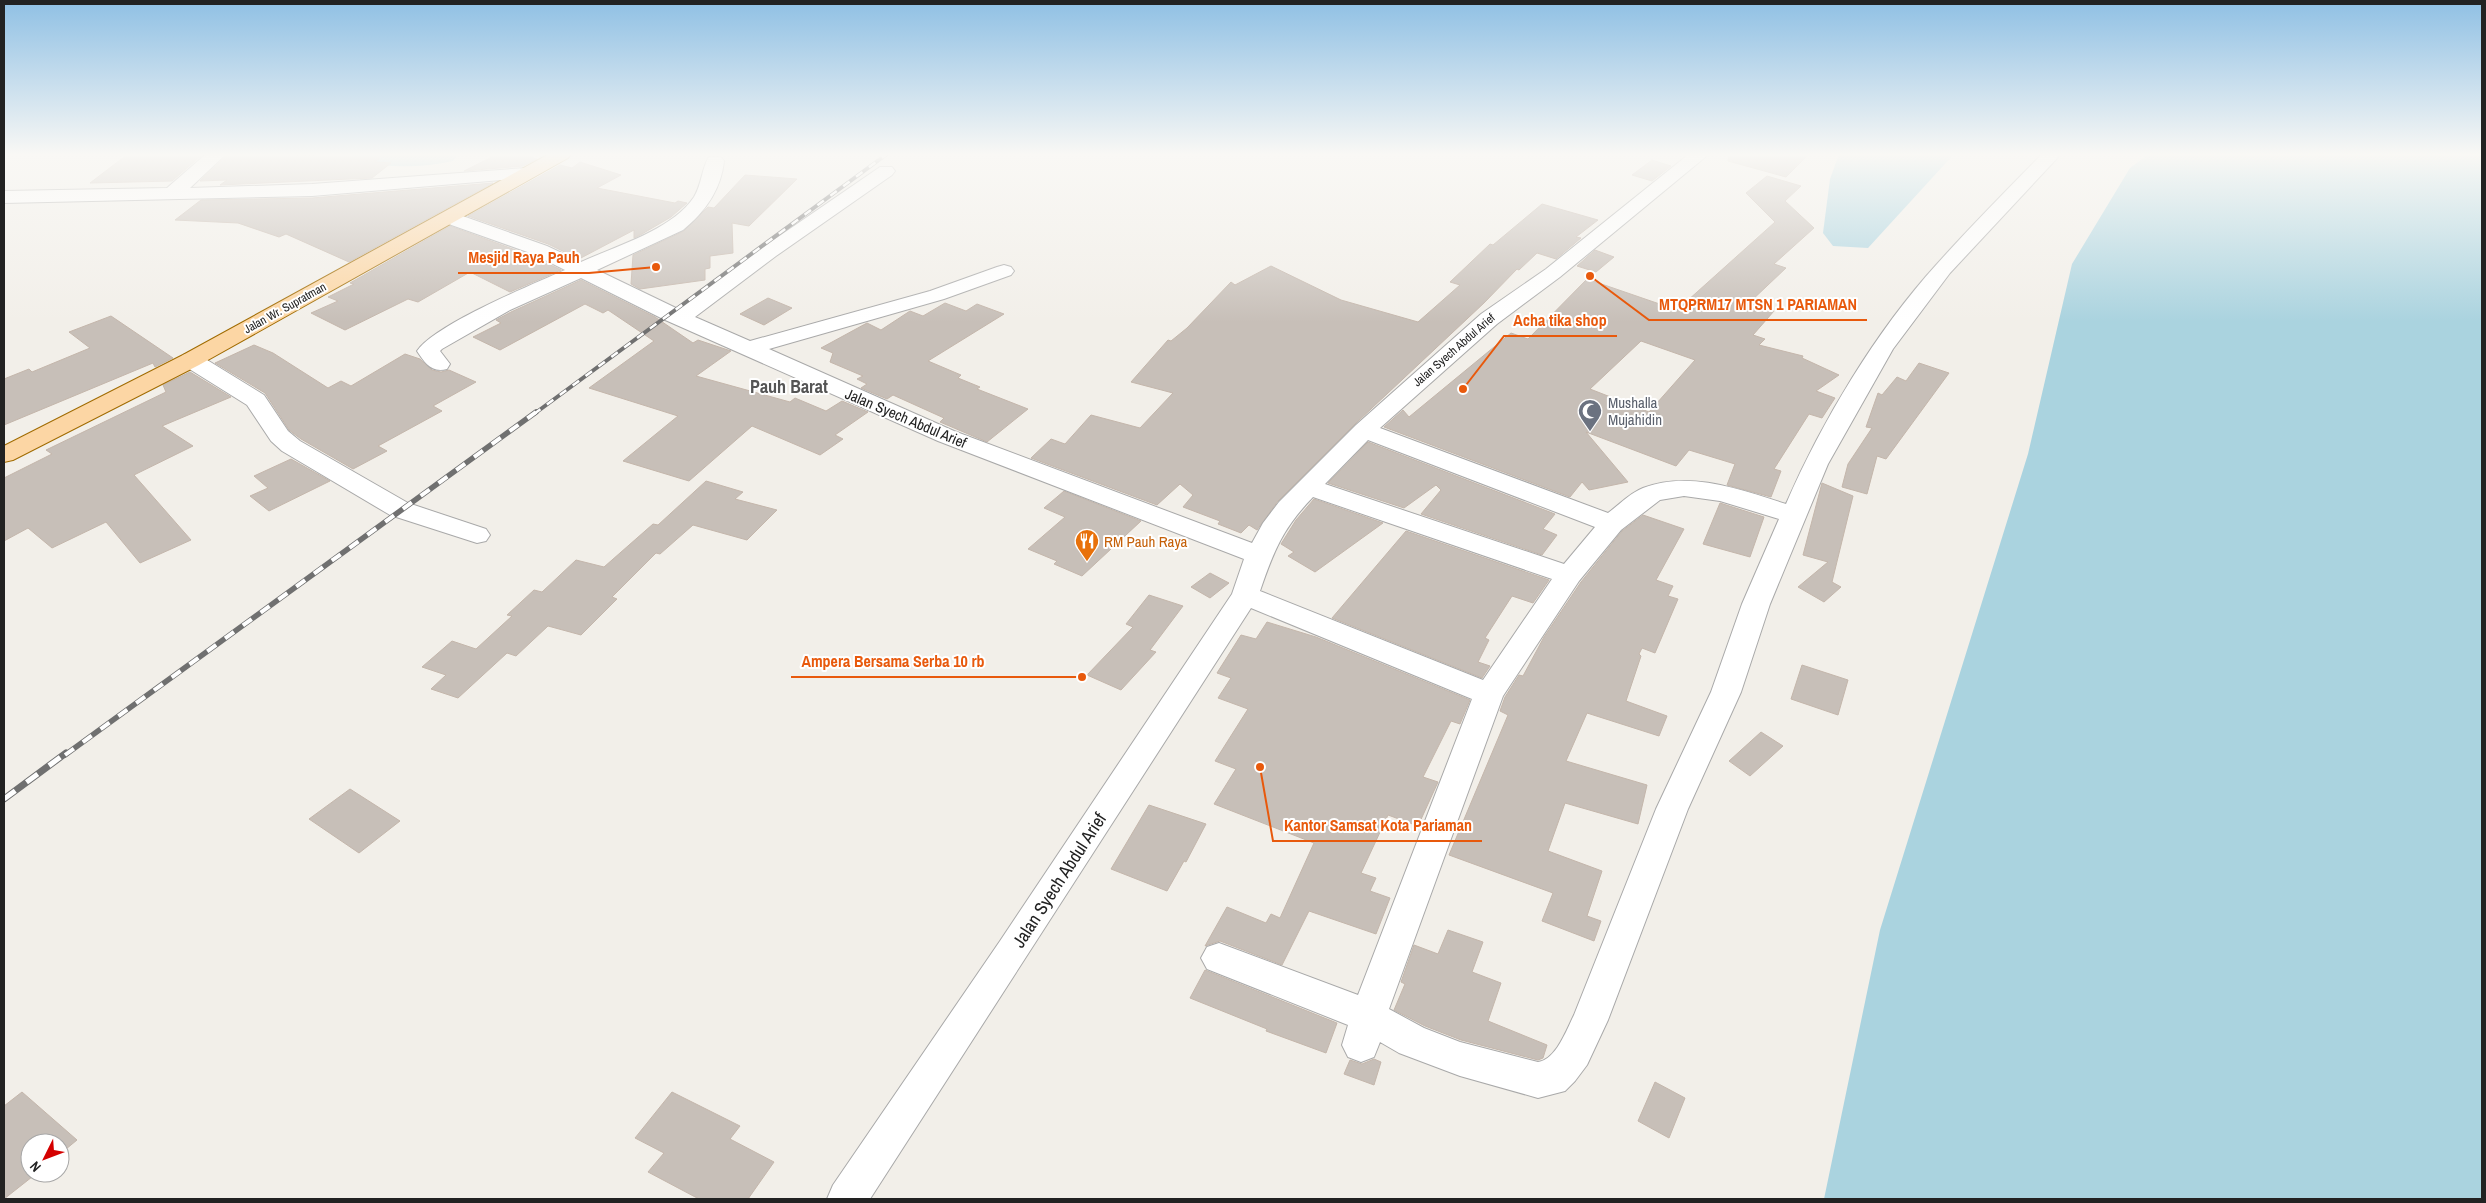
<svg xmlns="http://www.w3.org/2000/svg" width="2486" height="1203" viewBox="0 0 2486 1203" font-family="'Archivo Narrow',sans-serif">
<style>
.water{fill:#aad3df}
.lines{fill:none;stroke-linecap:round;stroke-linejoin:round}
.river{fill:#aad3df;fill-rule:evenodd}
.building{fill:#c7bfb8;stroke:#c4b6ab;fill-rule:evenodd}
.minor-casing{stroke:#a9a9a9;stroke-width:2}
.major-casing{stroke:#a06b00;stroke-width:2}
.minor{fill:#fff;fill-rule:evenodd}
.major{fill:#fcd6a4;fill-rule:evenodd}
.rail-far2-casing{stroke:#707070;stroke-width:4}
.rail-far1-casing{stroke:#707070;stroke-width:5.5}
.rail-casing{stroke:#707070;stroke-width:7}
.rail-far2{stroke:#fff;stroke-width:2.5;stroke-dasharray:8;stroke-linecap:butt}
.rail-far1{stroke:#fff;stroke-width:4;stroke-dasharray:11;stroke-linecap:butt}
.rail{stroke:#fff;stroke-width:5;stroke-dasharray:14;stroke-linecap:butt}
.labels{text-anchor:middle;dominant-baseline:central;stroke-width:4;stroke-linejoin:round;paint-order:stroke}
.far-street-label{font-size:12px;fill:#222;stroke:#fff}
.worship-label{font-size:15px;fill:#5b616d;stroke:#fff;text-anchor:start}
.street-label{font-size:15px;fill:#222;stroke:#fff}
.food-label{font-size:15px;fill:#c56008;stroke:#fff;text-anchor:start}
.quarter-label{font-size:18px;font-weight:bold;fill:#555;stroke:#fff}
.near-street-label{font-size:18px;fill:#222;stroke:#fff}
.leader{fill:none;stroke:#e8590c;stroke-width:2}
.callout-dot{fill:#e8590c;stroke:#fff;stroke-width:2}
.callout-label{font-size:16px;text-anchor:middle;font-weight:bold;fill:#e8590c;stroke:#fff;stroke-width:4;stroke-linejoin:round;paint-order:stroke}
</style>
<rect width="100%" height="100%" fill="#f2efe9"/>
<g class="water">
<polygon points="1839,154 1954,154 1868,248 1833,246 1823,233 1830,179"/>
<polygon points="2149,154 2482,154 2482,1199 1824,1199 1880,930 2028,454 2072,264 2130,168"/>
</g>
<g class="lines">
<path class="river" d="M351,154H458L453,161C422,168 387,168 356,161Z"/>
</g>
<g class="building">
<polygon points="128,154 203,154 172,181 90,183"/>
<polygon points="228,154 298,154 296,155 380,158 375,162 391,163 372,178 220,185 227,180 200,181"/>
<polygon points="498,154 519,154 537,159 523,166 464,171"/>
<polygon points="1729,154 1809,154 1786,177 1728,161"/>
<polygon points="1652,160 1671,166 1652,181 1632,175"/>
<polygon points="580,162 621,175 597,188 675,203 678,201 687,203 671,217 642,234 634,238 634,230 579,259 548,244 468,216 560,165 572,168"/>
<polygon points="745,175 797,179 749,226 732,223 733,253 710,256 710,268 705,269 705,280 640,289 631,284 633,255 684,231 708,207 714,208"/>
<path d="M1767,176L1801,186L1785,201L1814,228L1774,264L1786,268L1749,303L1774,311L1753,335L1765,339L1759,345L1803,356L1802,358L1839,375L1816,391L1835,398L1822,418L1809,414L1774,469L1781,471L1771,497L1727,485L1735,464L1689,450L1676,466L1586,432L1628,482L1589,490L1582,482L1570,497L1384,427L1403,410L1409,417L1511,333L1528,339L1587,279L1677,310L1775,222L1746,193ZM1641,341L1695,360L1649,412L1590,389Z"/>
<polygon points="493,183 349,262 286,234 279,237 238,223 175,220 201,200 312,198"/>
<polygon points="1542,204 1598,220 1576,237 1581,238 1556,259 1537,253 1519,270 1517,269 1484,303 1355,424 1278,501 1257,530 1249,525 1241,533 1218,524 1220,521 1183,507 1193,495 1180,484 1157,505 1031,458 1051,439 1065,444 1091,415 1140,428 1173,393 1131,382 1168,340 1171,341 1187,328 1231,282 1235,285 1271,266 1341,300 1418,322 1460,285 1450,282 1490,244 1493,245"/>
<polygon points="450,226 532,256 561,270 510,292 470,272 418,302 408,299 345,330 311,313 338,301 328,297 354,284 350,283"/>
<polygon points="1595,250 1614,257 1596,272 1577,266"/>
<polygon points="581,280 655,317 693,343 698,340 731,351 696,376 790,402 795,398 826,411 842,401 868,412 835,435 843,439 820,455 752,426 689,481 623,461 678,416 589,388 654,341 608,310 603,313 585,304 500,350 473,337 501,323 496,320 511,312"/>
<polygon points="768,298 792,308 764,325 740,314"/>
<polygon points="945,303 966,311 977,304 1004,314 928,361 961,375 958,378 980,387 977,389 1028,409 987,442 940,422 944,418 893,395 887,399 861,388 867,384 857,379 863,376 830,362 833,353 821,348 867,323 881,330 910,311 923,316"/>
<polygon points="111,316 173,358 155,367 153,363 4,425 4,379 29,369 32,372 90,348 69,332"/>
<polygon points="254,345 273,353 328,388 341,381 351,386 405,354 420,359 432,370 441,372 449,370 476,382 433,406 442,411 378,446 387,451 353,469 301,439 289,430 265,393 215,363"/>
<polygon points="1919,363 1949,373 1886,459 1877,456 1867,494 1842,487 1848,464 1872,428 1866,427 1878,393 1882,395 1897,377 1906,381"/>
<polygon points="190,372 231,397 162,426 193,446 134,475 191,540 140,563 106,522 52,548 28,528 4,541 4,478 52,454 46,450 166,392 163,385"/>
<polygon points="1368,442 1555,514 1543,529 1557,535 1542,555 1421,514 1441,490 1436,485 1404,508 1328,483"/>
<polygon points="291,459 330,481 269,511 250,496 268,488 254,476"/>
<polygon points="706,481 743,492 735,499 777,510 747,540 693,525 660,554 656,553 612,597 617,599 581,635 548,626 516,656 507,653 458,698 431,689 446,675 422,667 452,641 476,649 512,616 507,615 534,590 542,592 576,560 604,567 653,524 658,525"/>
<polygon points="1822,483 1853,496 1832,582 1841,587 1824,602 1798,587 1828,562 1803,555"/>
<polygon points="1064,491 1141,521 1082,576 1054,564 1057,561 1028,549 1065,517 1044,508"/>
<polygon points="1314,499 1383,523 1315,572 1288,556 1294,552 1281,544 1296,520"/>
<polygon points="1720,503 1764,517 1750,557 1703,544"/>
<polygon points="1643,515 1684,529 1656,580 1673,586 1668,596 1678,599 1655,653 1642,648 1639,654 1641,656 1626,701 1667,716 1659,736 1587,713 1566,761 1647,785 1638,824 1565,803 1548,851 1602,871 1587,916 1601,921 1594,941 1542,921 1553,893 1449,855 1508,715 1500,711 1505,697 1519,675 1523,676 1544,637 1581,582 1622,531"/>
<polygon points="1406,531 1549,580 1533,603 1512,596 1485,638 1489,640 1478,662 1490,666 1482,678 1332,618"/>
<polygon points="1210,573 1229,583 1210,598 1191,587"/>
<polygon points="1149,595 1183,606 1150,650 1156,652 1121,690 1087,675 1133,627 1126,624"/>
<polygon points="1267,622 1316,637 1470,700 1460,724 1451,721 1423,777 1438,782 1418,826 1388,815 1361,873 1376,878 1370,891 1390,898 1376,934 1309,911 1282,965 1220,941 1205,946 1227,907 1266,923 1271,914 1280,918 1314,843 1214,804 1236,769 1215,761 1248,709 1218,698 1231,678 1217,673 1241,635 1256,639"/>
<polygon points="1802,665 1848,680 1838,715 1791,699"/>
<polygon points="1761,732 1783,746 1750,776 1729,761"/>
<polygon points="350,789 400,821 359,853 309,819"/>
<polygon points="1149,805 1206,824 1186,862 1184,861 1167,891 1111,869"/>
<polygon points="1448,930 1483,942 1472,972 1501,983 1488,1021 1547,1045 1543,1058 1538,1060 1461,1040 1425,1026 1394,1010 1405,984 1401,982 1414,945 1438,954"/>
<polygon points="1205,970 1337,1023 1326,1053 1266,1031 1267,1029 1190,998"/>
<polygon points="1374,1059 1381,1062 1374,1085 1344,1074 1350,1060 1362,1064"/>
<polygon points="1655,1082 1685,1098 1669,1138 1638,1121"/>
<polygon points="22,1092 77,1140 60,1154 60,1143 30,1143 30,1173 37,1173 4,1199 4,1106"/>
<polygon points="672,1092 740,1126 730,1139 774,1162 748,1199 699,1199 648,1172 664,1153 635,1138"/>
</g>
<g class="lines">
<g class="minor-casing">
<g id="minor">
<polygon points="206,154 226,154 190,188 312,184 526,168 532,169 535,173 532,177 526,178 312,196 4,203 4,191 167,188"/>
<path d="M1689,154H1709L1560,277L1497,324L1380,428L1608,513C1619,505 1630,493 1643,488C1690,470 1741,490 1786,504C1822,421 1876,331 1937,264C1971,226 2007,190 2042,154H2061L1950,273L1893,349L1828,464L1770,604L1741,692L1688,809L1608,1020L1587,1065L1575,1081L1565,1091L1538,1098L1460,1076L1399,1053L1380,1042L1374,1057L1361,1062L1348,1057L1342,1045L1348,1025L1207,969L1201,958L1207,947L1219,943L1358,995L1472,699L1251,608L870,1199H827L833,1185L1000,941L1232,594L1244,559L938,441L663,319L581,278L510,310L442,349L440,351L450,364L447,369C431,373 425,363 417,351C436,324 531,285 565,270L533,254L443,222L440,218L443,214H457L547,246L581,262C616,246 672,230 694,197C702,184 702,167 709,157H721L724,161C721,190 705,212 683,230L597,270L678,309L762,248L880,167H892L895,171L892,175L776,256L695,317L750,341L930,291L997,267L1004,265L1011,267L1014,271L1011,275L944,299L769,349L954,431L1252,543L1263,523L1279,502L1356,425L1481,314L1546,269ZM1368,440L1595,527L1564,564L1325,484ZM1684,496L1720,501L1779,519L1742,604L1711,692L1656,809L1574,1015C1567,1029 1556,1060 1538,1062L1460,1042L1424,1028L1389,1009L1503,696L1579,581L1621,530L1660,500ZM1313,497L1552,579L1483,680L1260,591C1274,550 1283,528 1313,497Z"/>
<polygon points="191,353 199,355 264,395 288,431 300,441 408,503 486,529 490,535 486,541 477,543 390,515 282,451 271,441 247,405 183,365 180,360 183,355"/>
</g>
</g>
<g class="major-casing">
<polygon id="major" points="549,154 571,154 568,158 199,365 13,460 4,462 4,446 183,355"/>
</g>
<use href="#minor" class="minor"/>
<use href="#major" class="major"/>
<g class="rail-far2-casing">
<polyline id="rail-far2" points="534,414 887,154"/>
</g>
<g class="rail-far1-casing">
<polyline id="rail-far1" points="65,755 536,412"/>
</g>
<g class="rail-casing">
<polyline id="rail" points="4,799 66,753"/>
</g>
<use href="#rail-far2" class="rail-far2"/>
<use href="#rail-far1" class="rail-far1"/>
<use href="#rail" class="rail"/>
</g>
<linearGradient id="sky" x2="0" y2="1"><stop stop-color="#8fc0e4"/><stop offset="0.48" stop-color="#f9f8f5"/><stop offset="1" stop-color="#f9f8f5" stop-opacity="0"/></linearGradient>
<rect width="2486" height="322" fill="url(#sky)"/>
<defs>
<g id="mosque-pin" transform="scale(1.25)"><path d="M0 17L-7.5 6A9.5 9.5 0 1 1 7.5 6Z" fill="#6b7280" stroke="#fff"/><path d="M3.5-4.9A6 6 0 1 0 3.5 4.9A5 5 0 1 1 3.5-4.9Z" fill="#fff"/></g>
<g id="restaurant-pin" transform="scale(1.25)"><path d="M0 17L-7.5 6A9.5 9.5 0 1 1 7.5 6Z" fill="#e8710a" stroke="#fff"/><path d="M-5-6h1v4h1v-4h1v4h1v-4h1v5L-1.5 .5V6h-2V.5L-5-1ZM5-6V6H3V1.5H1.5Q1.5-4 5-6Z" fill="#fff"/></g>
</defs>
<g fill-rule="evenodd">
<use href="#mosque-pin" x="1590" y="411"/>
<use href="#restaurant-pin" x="1087" y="541"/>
</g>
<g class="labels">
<g class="far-street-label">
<text transform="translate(285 308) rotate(-29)">Jalan Wr. Supratman</text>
<text transform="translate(1454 350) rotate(-41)">Jalan Syech Abdul Arief</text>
</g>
<g class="worship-label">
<text x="1608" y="402">Mushalla<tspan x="1608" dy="17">Mujahidin</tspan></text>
</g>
<g class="street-label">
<text transform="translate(906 418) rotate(23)">Jalan Syech Abdul Arief</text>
</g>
<g class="food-label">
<text x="1104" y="541">RM Pauh Raya</text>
</g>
<g class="quarter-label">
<text x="789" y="386">Pauh Barat</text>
</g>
<g class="near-street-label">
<text transform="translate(1059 880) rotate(-57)">Jalan Syech Abdul Arief</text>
</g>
</g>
<path class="leader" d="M656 267L589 273H458M1590 276L1649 320H1867M1463 389L1504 336H1617M1082 677L994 677H791M1260 767L1273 841H1482"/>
<g class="callout-dot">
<circle cx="656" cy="267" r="5"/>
<circle cx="1590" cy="276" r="5"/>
<circle cx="1463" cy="389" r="5"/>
<circle cx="1082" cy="677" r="5"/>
<circle cx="1260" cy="767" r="5"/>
</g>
<g class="callout-label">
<text x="524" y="263">Mesjid Raya Pauh</text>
<text x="1758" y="310">MTQPRM17 MTSN 1 PARIAMAN</text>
<text x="1560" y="326">Acha tika shop</text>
<text x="893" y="667">Ampera Bersama Serba 10 rb</text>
<text x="1378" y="831">Kantor Samsat Kota Pariaman</text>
</g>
<rect width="2486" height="1203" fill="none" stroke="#222222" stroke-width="10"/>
<g transform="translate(45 1158) rotate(228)"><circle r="24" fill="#ffffff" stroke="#a7a7a7"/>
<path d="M0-4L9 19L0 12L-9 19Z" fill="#d40000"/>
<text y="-8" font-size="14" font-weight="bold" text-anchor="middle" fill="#222222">N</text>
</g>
</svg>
